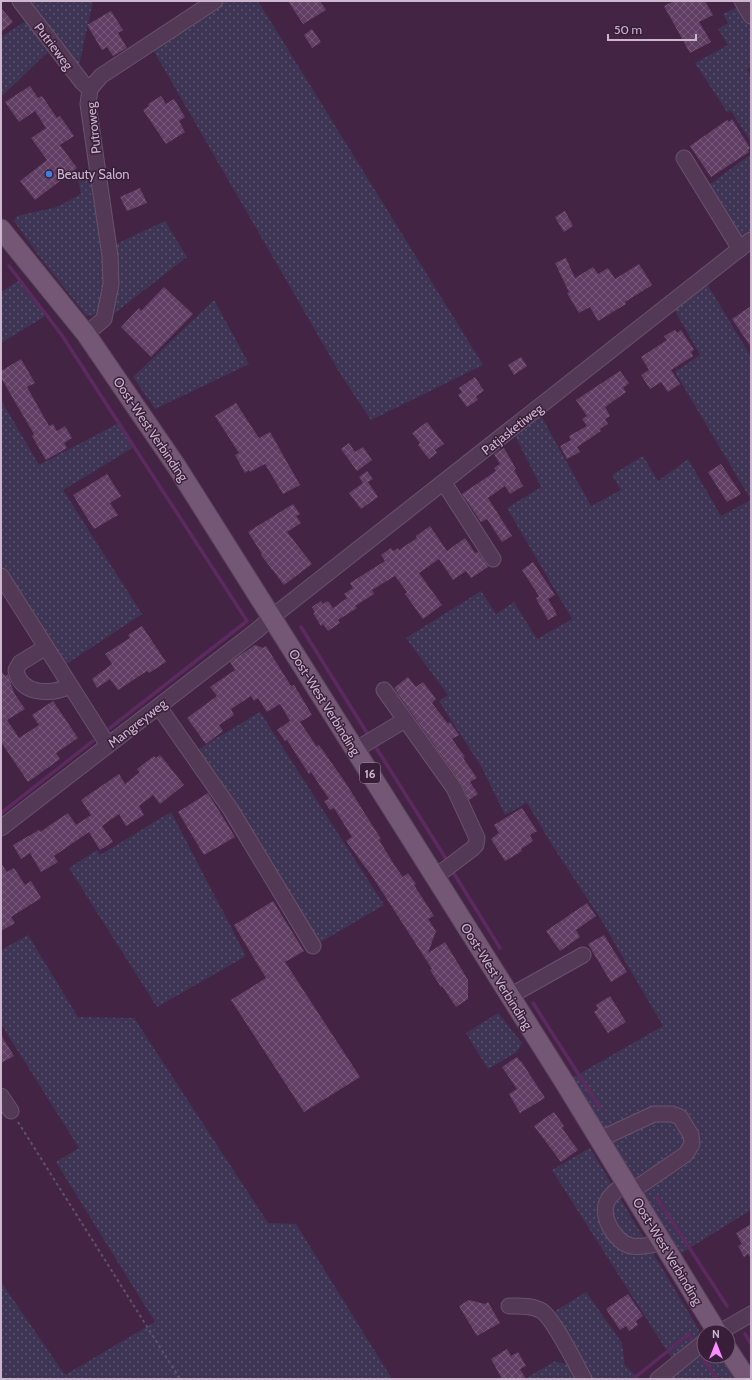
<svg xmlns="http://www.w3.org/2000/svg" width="752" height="1380" viewBox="0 0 752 1380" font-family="Cabin,sans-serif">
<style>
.grass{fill:url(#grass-dots)}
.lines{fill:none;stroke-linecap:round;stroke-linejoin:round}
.stream{stroke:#5c2a5f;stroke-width:3.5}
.building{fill:url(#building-cross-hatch)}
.minor-casing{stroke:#6a526c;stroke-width:17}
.major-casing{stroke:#59405b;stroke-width:21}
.path{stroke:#5f516e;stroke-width:2;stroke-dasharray:3 3;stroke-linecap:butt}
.minor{stroke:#533955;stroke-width:15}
.major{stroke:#735775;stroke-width:19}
.shop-dot{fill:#3f7fe0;stroke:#391e3a;stroke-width:1.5}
.labels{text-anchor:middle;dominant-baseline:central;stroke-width:3;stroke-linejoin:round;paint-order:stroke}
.shield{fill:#391e3a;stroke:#a189a2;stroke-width:1}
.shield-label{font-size:12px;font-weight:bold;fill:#cdb7ce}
.street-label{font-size:13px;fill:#cdb7ce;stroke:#391e3a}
.poi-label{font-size:13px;fill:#cdb7ce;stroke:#391e3a;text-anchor:start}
</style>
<defs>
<pattern id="grass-dots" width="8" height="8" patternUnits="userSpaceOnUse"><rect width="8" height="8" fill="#3e3555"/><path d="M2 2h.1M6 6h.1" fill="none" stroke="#59506c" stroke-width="1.8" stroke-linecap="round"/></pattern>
<pattern id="building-cross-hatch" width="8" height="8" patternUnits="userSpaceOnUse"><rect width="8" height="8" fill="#613e63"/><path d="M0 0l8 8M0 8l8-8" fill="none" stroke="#765878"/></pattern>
</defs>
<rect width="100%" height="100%" fill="#432445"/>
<g class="grass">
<polygon points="29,1 93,1 78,70"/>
<polygon points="224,1 258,1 483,365 371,420 341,375 152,48"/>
<polygon points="740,6 751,24 751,67 747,69 751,76 751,142 731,111 727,112 695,63 728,45 718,29 728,23 723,14"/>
<polygon points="29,19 51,49 1,97 1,37"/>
<polygon points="751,154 751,235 742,243 705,188"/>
<polygon points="92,167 107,282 99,310 93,316 86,315 42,260 14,221 17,216 57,207 81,194 77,173"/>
<polygon points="165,221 187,257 107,319 112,246"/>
<polygon points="20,280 47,315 1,343 1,292"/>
<polygon points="706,282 751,357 751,500 675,372 700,355 674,309"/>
<polygon points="214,300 249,364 155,409 133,377"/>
<polygon points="1,400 39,465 119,423 134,447 63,490 142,614 62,667 1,572"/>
<polygon points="540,414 591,506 621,490 612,475 643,456 658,481 688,459 721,516 751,500 751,1210 680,1254 572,1078 663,1026 600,918 552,845 527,803 505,815 482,768 439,701 448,695 406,638 481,591 496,614 514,602 537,639 572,619 507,508 541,487 514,434"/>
<polygon points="260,712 384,905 319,943 197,750"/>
<polygon points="171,812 246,956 157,1007 69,868 97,850 100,855"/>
<polygon points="28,935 78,1017 134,1018 268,1223 296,1224 392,1379 1,1379 1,1282 65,1375 155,1322 56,1162 79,1148 1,1024 1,950"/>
<polygon points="498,1013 522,1043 517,1052 488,1069 466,1033"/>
<polygon points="590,1148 699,1330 698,1339 672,1359 552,1170"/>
<polygon points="586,1292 622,1343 625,1366 640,1379 590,1379 552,1313"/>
<polygon points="704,1348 704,1356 721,1356 736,1379 665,1379"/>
<polygon points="555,1361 568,1365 579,1379 525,1379"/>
</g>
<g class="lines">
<g class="stream">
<polyline points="9,266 61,334 247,621 110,728"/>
<polyline points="301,627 367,733"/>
<polyline points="377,749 448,862"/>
<polyline points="1,813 93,741"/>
<polyline points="453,872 500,948"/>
<polyline points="533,1003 600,1108"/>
<polyline points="657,1198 727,1306"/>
<polyline points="745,1334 751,1344"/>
<polyline points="703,1359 717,1379"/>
<polyline points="633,1379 689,1334 693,1342"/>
</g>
</g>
<g class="building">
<polygon points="288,1 320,1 326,10 303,24"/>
<polygon points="674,1 705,1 713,15 699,22 711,42 690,53 664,6"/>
<polygon points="1,8 13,22 1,32"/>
<polygon points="111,11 123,30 118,33 127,48 113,56 107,47 102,50 87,25"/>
<polygon points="312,29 321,42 312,48 304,35"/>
<polygon points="30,86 38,98 42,96 57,118 60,116 74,136 60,145 77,168 35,200 20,181 47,160 31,138 46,128 35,111 19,122 5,102"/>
<polygon points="161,96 166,104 174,99 185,117 179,121 185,132 166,144 143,110 149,106 148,104"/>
<polygon points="732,119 750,148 748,150 749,152 711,177 690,146 727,120 729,122"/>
<polygon points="140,188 147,203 127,211 120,197"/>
<polygon points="565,211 573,226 564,232 555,217"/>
<polygon points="566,258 575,278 593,267 598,274 608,268 615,279 639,264 652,285 625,302 626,304 598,321 590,307 579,313 567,293 569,292 555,263"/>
<polygon points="164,287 193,314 151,357 121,327 139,308 141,311"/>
<polygon points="751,306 751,347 732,319"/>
<polygon points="675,330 677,333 681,330 694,350 691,352 693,356 671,370 680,384 668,392 661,382 650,389 641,375 649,370 641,357 667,340 664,336"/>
<polygon points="521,357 527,366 514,375 508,365"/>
<polygon points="21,359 35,383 27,387 49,426 53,424 57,431 65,426 72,438 64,443 67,448 46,460 32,436 34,434 1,378 1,371"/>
<polygon points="620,371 629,383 623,388 626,392 605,407 610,416 605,419 608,424 600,429 601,431 577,447 580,452 567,459 560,446 571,440 569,436 587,426 582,419 587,416 576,400"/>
<polygon points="475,377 484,391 476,396 478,400 467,407 458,395 462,392 459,388"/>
<polygon points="236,403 259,438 270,432 300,485 283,494 265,464 250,472 249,470 245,473 235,455 239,453 215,416"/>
<polygon points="427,422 444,444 435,450 437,453 429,459 418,445 420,443 412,433"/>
<polygon points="349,443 355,452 363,447 372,460 357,471 341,449"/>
<polygon points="504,448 516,469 514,470 523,486 510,494 505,486 488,498 512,536 502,542 487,519 481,522 462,494 496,471 494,468 500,464 494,454"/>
<polygon points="721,464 741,494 727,502 708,472"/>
<polygon points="367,471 373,479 368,482 378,497 361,509 349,493 363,483 359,477"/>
<polygon points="107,474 121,496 110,503 118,515 94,529 73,495"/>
<polygon points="293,504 300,514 296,516 301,523 287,532 312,564 284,585 261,555 262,554 248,532"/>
<polygon points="430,526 447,551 465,538 475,553 478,552 488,567 471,578 466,571 453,580 439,559 419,573 442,605 423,619 405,594 407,592 395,576 372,590 374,594 355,606 357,608 338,620 340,623 328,631 323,624 321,626 313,613 315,612 312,607 321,601 323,604 328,601 333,608 347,598 344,594 353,588 350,583 385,561 381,555 391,548 393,551 398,548 399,550 417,538 416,536"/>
<polygon points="533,562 555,595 548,599 557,615 548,620 536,598 539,596 522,570"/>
<polygon points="142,626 166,662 149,673 147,671 118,690 110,679 97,688 92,679 112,664 105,654 130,638 128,635"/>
<polygon points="255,645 263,648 266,646 291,686 294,685 312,715 300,722 317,747 319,745 345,782 381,839 379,840 395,866 403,877 408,873 416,884 414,885 434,916 428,919 436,931 428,953 445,942 468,980 468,999 456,1007 442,986 441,987 430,970 432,969 374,879 346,841 352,837 334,808 330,810 324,801 329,799 311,772 309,774 287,740 285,741 277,730 290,721 280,704 267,712 258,698 254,701 251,696 231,709 234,715 219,725 223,731 206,744 187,718 217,696 210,687 235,670 230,662"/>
<polygon points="1,671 5,676 8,674 14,693 25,709 7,720 19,738 39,725 32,715 53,701 78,738 56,753 60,759 28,782 1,742"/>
<polygon points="408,677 416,687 423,682 436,699 432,703 448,724 450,722 459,735 452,739 465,757 463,758 477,778 470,782 478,794 469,800 461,783 394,688"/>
<polygon points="160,755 184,785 160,804 153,795 139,806 144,815 126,826 119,814 102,826 113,842 100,850 89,832 54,856 58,862 41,872 30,853 21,859 13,845 39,830 40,832 68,813 76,825 91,815 81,800 119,774 125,784 140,772 137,769 154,756 156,758"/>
<polygon points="208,793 235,837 204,855 178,812"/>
<polygon points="522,808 537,831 530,835 533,841 521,849 522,851 505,861 491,839 499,833 494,825"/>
<polygon points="1,863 7,872 14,868 25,885 31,881 41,898 11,917 15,923 1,931"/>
<polygon points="273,901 304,951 285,962 360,1077 304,1112 231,1000 266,978 234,925"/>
<polygon points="587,903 596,916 576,930 580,937 560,951 546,931"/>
<polygon points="604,935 627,972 611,982 588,944"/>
<polygon points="610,996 626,1022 608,1033 594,1012 598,1009 596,1005"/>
<polygon points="1,1035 14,1056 1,1063"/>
<polygon points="517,1057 520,1061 521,1061 545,1098 520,1113 509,1094 517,1089 502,1067"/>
<polygon points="554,1112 564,1126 562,1128 578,1150 561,1162 534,1126"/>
<polygon points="751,1224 751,1259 748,1254 744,1257 738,1246 742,1244 736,1233"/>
<polygon points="628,1294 643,1316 636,1321 638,1325 629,1331 626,1326 620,1330 606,1309"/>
<polygon points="469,1300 485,1304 488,1302 500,1323 477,1336 459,1306"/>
<polygon points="507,1349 511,1356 518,1352 526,1366 520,1369 526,1379 502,1379 491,1359"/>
</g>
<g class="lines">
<g class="minor-casing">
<g id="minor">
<polyline points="20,1 82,82 90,89"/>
<polyline points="742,1 751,16"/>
<polyline points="684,158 740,249"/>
<polyline points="86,334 104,319 111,284 110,256 88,104 90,89 101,76 215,1"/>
<polyline points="444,483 493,559"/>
<polyline points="1,576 108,745"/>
<path d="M46,647L20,663L16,670C20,695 51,695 70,686"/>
<polyline points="384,690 454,788 477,838 476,845 472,849 435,877"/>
<polyline points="159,707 231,810 313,946"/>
<polyline points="355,750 405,720"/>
<polyline points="1,828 256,631 272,617 751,240"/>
<polyline points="510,996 583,955"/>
<polyline points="1,1096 11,1111"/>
<polyline points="600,1139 654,1114 672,1114 680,1117 691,1135 692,1144 686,1154 632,1191"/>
<path d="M627,1182C620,1188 610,1194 607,1202C600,1217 616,1244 632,1246C641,1248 654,1244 663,1243"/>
<path d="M509,1306C520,1306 531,1305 542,1311C554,1320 576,1364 584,1379"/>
<polyline points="720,1332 751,1314"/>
<polyline points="658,1379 704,1342"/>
</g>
</g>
<g class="major-casing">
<g id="major">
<polyline points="1,229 86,334 177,467 563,1080 717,1332"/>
<polyline points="728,1350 747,1379"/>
</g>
</g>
<polyline class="path" points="18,1122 180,1379"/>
<use href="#minor" class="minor"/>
<use href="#major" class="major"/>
</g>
<circle class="shop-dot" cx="49" cy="174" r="4"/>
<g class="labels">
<rect class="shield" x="360" y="763" width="20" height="20" rx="3"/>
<g class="shield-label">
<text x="370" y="773">16</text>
</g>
<g class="street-label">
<text transform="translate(54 46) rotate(53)">Putrieweg</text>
<text transform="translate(93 128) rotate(-96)">Putroweg</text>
<text transform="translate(151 429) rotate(56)">Oost-West Verbinding</text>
<text transform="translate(512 429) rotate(-38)">Patjasketiweg</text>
<text transform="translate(325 702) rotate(58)">Oost-West Verbinding</text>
<text transform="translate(137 723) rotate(-38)">Mangreyweg</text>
<text transform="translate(497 976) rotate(58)">Oost-West Verbinding</text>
<text transform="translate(668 1251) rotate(59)">Oost-West Verbinding</text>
</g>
<g class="poi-label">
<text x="57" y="174">Beauty Salon</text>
</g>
</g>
<rect width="752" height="1380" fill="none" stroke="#cdb7ce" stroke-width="4"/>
<g transform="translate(716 1344)"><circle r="19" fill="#391e3a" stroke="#745b75"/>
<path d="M0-3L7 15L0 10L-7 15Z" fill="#fc8bff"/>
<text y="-6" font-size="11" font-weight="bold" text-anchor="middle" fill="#cdb7ce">N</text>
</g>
<path d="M608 34v6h88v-6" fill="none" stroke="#cdb7ce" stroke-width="2"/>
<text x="614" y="34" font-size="12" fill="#cdb7ce" stroke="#391e3a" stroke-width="3" paint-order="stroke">50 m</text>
</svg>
